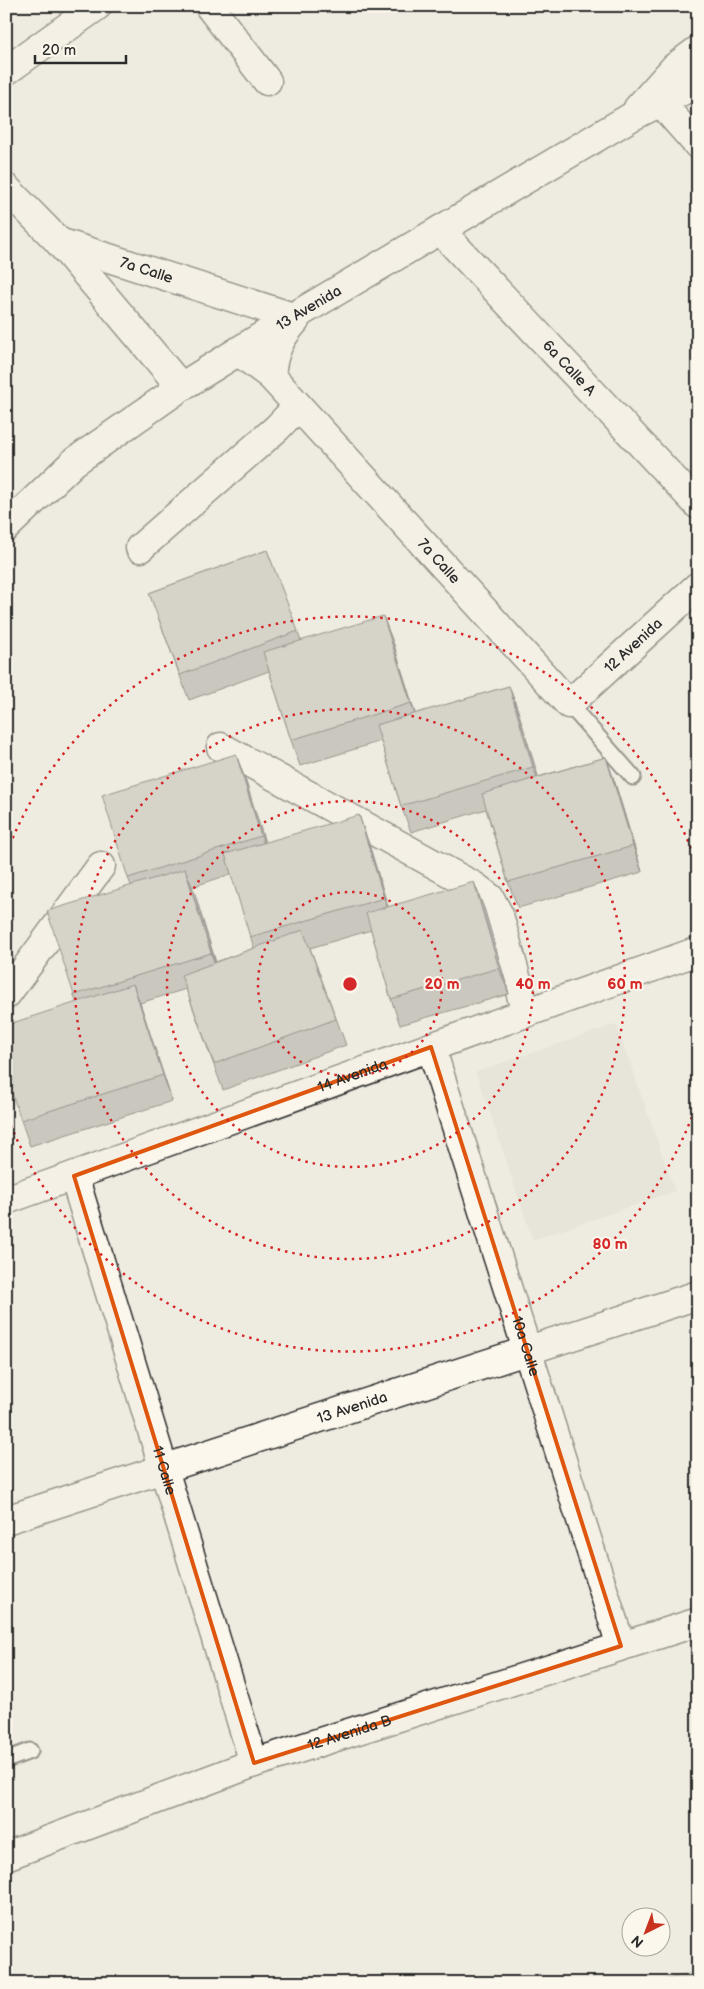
<svg xmlns="http://www.w3.org/2000/svg" width="704" height="1989" viewBox="0 0 704 1989" font-family="'Balsamiq Sans',sans-serif">
<style>
.built{fill:#dedbd1}
.green{fill:#cecbc2;stroke:#7c7b76}
.lines{fill:none;stroke-linecap:round;stroke-linejoin:round}
.service-casing{stroke:#2b2b2b;stroke-width:19}
.minor-casing{stroke:#2b2b2b;stroke-width:31}
.tertiary-casing{stroke:#2b2b2b;stroke-width:31}
.service{stroke:#fbf7ec;stroke-width:15}
.minor{stroke:#fbf7ec;stroke-width:28}
.tertiary{stroke:#fbf7ec;stroke-width:28}
.wall{fill:#9e9c96;stroke:#2b2b2b;fill-rule:evenodd}
.shaded-wall{fill:#817f7a;stroke:#2b2b2b}
.building{fill:#b8b5ae;stroke:#2b2b2b}
.marked{fill:none;stroke:#df570e;stroke-width:4;stroke-linejoin:round}
.ring{fill:none;stroke:#d62828;stroke-width:2.5;stroke-dasharray:2.5 5}
.labels{text-anchor:middle;dominant-baseline:central;stroke-width:4;stroke-linejoin:round;paint-order:stroke}
.street-label{font-size:15px;fill:#2b2b2b;stroke:#fbf7ec}
.centre{fill:#d62828;stroke:#fbf7ec;stroke-width:2.5}
.ring-label{font-size:15px;text-anchor:middle;font-weight:bold;fill:#d62828;stroke:#fbf7ec;stroke-width:4;stroke-linejoin:round;paint-order:stroke}
</style>
<rect width="100%" height="100%" fill="#eeebe0"/>
<filter id="ink" filterUnits="userSpaceOnUse"><feTurbulence type="fractalNoise" baseFrequency=".02" numOctaves="2"/><feDisplacementMap in="SourceGraphic" scale="10" xChannelSelector="R" yChannelSelector="G"/><feConvolveMatrix kernelMatrix="1 2 1 2 8 2 1 2 1" color-interpolation-filters="sRGB"/></filter>
<g filter="url(#ink)">
<polygon class="built" points="616,1024 675,1191 533,1240 476,1072"/>
<polygon class="green" points="692,1973 696,1983 652,1983"/>
<g class="lines">
<g class="service-casing">
<g id="service">
<polyline points="569,704 633,777"/>
<polyline points="6,1760 30,1751"/>
</g>
</g>
<g class="minor-casing">
<g id="minor">
<polyline points="209,6 267,81"/>
<polyline points="660,102 698,145"/>
<path id="s1" d="M440,230L698,505"/>
<path id="s2" d="M239,352L271,376L569,704L698,586"/>
<polyline points="140,548 277,428 298,406"/>
<polyline points="221,747 474,886 490,898 499,915 526,1013"/>
<polyline points="6,995 101,866"/>
<path id="s3" d="M431,1047L621,1646"/>
<path id="s4" d="M74,1176L254,1763"/>
<path id="s5" d="M6,1200L698,951"/>
<path id="s6" d="M6,1520L698,1295"/>
<path id="s7" d="M6,1856L254,1763L698,1622"/>
</g>
</g>
<g class="tertiary-casing">
<g id="tertiary">
<polyline points="6,71 97,6"/>
<polyline points="638,108 674,68 698,50"/>
<polyline points="6,188 59,242 181,387"/>
<path id="s8" d="M59,242L293,317"/>
<path d="M271,376C273,353 279,339 295,321"/>
<path id="s9" d="M6,527L74,462L181,387L293,317L631,117L698,83"/>
</g>
</g>
<use href="#service" class="service"/>
<use href="#minor" class="minor"/>
<use href="#tertiary" class="tertiary"/>
</g>
<g class="wall">
<polygon points="267,550 301,641 393,642 415,714 509,686 518,711 538,777 606,757 615,783 642,872 518,908 508,882 486,809 411,832 401,806 381,741 300,766 291,740 269,671 189,700 149,593"/>
<path d="M245,779L265,843L368,841L388,907L484,908L509,994L400,1025L391,999L371,930L310,948L346,1045L223,1090L186,989L140,1003L172,1101L30,1146L21,1120L76,1002L74,995L131,885L128,878ZM231,874L254,948L216,962L192,887Z"/>
</g>
<g class="shaded-wall">
<polygon points="383,616 393,642 420,729 411,703"/>
<polygon points="509,686 518,711 543,792 533,767"/>
<polygon points="236,754 245,779 271,862 261,836"/>
<polygon points="606,757 615,783 642,872 633,846"/>
<polygon points="359,815 368,841 393,924 384,898"/>
<polygon points="185,869 195,894 220,978 211,953"/>
<polygon points="474,882 484,908 509,994 499,968"/>
<polygon points="133,984 142,1009 172,1101 163,1075"/>
</g>
<g class="building">
<polygon points="267,550 298,631 180,675 149,593"/>
<polygon points="383,616 411,703 291,740 263,652"/>
<polygon points="509,686 533,767 401,806 376,725"/>
<polygon points="236,754 261,836 128,878 102,795"/>
<polygon points="606,757 633,846 508,882 482,794"/>
<polygon points="359,815 384,898 250,937 225,854"/>
<polygon points="185,869 211,953 74,995 47,911"/>
<polygon points="474,882 499,968 391,999 366,913"/>
<polygon points="303,930 336,1019 214,1064 181,975"/>
<polygon points="133,984 163,1075 21,1120 6,1076 6,1025"/>
</g>
</g>
<path d="M0 0H704V1989H0ZM431,1047L621,1646L254,1763L74,1176Z" fill="#eeebe0" fill-opacity=".55" fill-rule="evenodd"/>
<path class="marked" d="M431,1047L621,1646L254,1763L74,1176Z"/>
<g class="ring">
<circle cx="350" cy="984" r="92"/>
<circle cx="350" cy="984" r="183"/>
<circle cx="350" cy="984" r="275"/>
<path d="M697 1103A367 367 0 0 1 7 1116M7 852A367 367 0 0 1 697 865"/>
</g>
<g class="labels">
<g class="street-label">
<text stroke="none"><textPath href="#s8" startOffset="92">7a Calle</textPath></text>
<text stroke="none"><textPath href="#s9" startOffset="375">13 Avenida</textPath></text>
<text stroke="none"><textPath href="#s1" startOffset="189">6a Calle A</textPath></text>
<text stroke="none"><textPath href="#s2" startOffset="290">7a Calle</textPath></text>
<text stroke="none"><textPath href="#s2" startOffset="570">12 Avenida</textPath></text>
<text stroke="none"><textPath href="#s5" startOffset="368">14 Avenida</textPath></text>
<text stroke="none"><textPath href="#s3" startOffset="314">10a Calle</textPath></text>
<text stroke="none"><textPath href="#s6" startOffset="364">13 Avenida</textPath></text>
<text stroke="none"><textPath href="#s4" startOffset="308">11 Calle</textPath></text>
<text stroke="none"><textPath href="#s7" startOffset="365">12 Avenida B</textPath></text>
</g>
</g>
<circle cx="350" cy="984" r="8" class="centre"/>
<g class="ring-label">
<text x="442" y="989">20 m</text>
<text x="533" y="989">40 m</text>
<text x="625" y="989">60 m</text>
<text x="610" y="1249">80 m</text>
</g>
<rect width="704" height="1989" fill="none" stroke="#fbf7ec" stroke-width="25"/>
<rect x="12" y="12" width="679" height="1964" fill="none" stroke="#2b2b2b" stroke-width="2" filter="url(#ink)"/>
<g transform="translate(646 1932) rotate(222)"><circle r="24" fill="#fbf7ec" stroke="#a8a59f"/>
<path d="M0-4L9 19L0 12L-9 19Z" fill="#c8321e"/>
<text y="-8" font-size="14" font-weight="bold" text-anchor="middle" fill="#2b2b2b">N</text>
</g>
<path d="M35 55v8h91v-8" fill="none" stroke="#2b2b2b" stroke-width="2.5"/>
<text x="42" y="55" font-size="15" fill="#2b2b2b" stroke="#fbf7ec" stroke-width="4" paint-order="stroke">20 m</text>
</svg>
